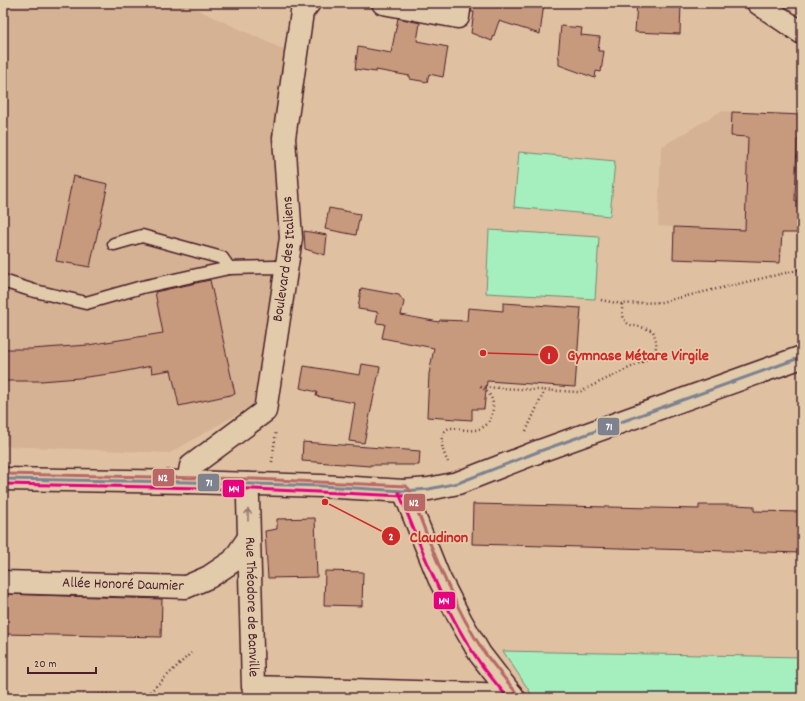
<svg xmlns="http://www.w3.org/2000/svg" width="805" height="701" viewBox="0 0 805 701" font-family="Dekko,sans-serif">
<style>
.built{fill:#d5b294}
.green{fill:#a5efbe;stroke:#788774}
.building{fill:#c79a7e;stroke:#4a1f2b}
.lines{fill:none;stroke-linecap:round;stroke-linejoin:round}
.lane-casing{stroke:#4a1f2b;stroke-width:15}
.street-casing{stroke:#4a1f2b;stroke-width:25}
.secondary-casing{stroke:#4a1f2b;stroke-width:25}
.path{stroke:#4a1f2b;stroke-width:2.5;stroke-dasharray:1 3;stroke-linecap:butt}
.lane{stroke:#e2cbab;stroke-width:12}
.street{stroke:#e2cbab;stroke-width:22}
.secondary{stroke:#e2cbab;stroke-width:22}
.bus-1-casing{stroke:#e2cbab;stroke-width:6}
.bus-2-casing{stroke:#e2cbab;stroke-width:6}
.bus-3-casing{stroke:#e2cbab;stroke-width:6}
.bus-1{stroke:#7e828f;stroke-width:3}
.bus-2{stroke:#e6007e;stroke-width:3}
.bus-3{stroke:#b96866;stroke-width:3}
.oneway{stroke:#96756b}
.labels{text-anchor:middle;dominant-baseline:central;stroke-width:3.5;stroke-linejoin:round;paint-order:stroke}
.street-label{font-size:15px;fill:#4a1f2b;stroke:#e2cbab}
.leader{fill:none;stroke:#cf2828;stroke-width:1.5}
.callout-dot{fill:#cf2828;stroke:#e2cbab;stroke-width:1.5}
.mark-label{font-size:12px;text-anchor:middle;font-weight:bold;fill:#fff}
.callout-label{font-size:16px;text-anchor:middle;font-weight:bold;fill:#cf2828;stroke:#e2cbab;stroke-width:3.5;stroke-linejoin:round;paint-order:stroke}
.line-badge{stroke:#e2cbab;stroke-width:1.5}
.badge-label{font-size:11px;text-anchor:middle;font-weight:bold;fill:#fff}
</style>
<rect width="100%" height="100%" fill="#dfc1a1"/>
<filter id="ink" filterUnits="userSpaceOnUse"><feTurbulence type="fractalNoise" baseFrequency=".025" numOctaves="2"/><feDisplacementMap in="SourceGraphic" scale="8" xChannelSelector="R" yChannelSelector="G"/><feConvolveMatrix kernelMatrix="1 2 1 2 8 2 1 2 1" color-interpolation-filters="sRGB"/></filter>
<g filter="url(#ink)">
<g class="built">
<polygon points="3,3 183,3 285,50 275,133 282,229 253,405 170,453 3,446"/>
<polygon points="721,111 802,115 802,233 782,233 780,263 673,259 674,227 658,226 661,147"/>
</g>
<g class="green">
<polygon points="519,152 615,161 610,216 514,207"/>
<polygon points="489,230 599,237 595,299 486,293"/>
<polygon points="503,651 802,657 802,698 534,698"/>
</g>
<g class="building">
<polygon points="472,3 544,3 540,34 499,21 492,41 471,33 474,12 471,12"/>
<polygon points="637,3 681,3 680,34 635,32"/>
<polygon points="398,18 420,23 417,41 448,47 443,77 429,74 427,82 410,79 410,76 376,70 376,72 355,69 358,47 391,53"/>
<polygon points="561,26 582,28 581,35 600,37 598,51 604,51 601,72 596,71 595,78 559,65 559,57 558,57"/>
<polygon points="732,112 802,115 802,140 797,140 795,201 802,201 802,233 782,233 780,263 673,259 674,227 745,230 748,137 731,136"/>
<polygon points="73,176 108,184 90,267 56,261"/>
<polygon points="329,208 360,214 356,235 325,229"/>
<polygon points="304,231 327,235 325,255 305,249"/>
<polygon points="210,280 235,394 179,406 171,370 152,373 151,366 117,373 79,378 41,381 3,381 3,349 31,349 88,345 163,333 155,292"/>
<polygon points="361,288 399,295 404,302 401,315 439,322 440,320 467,321 468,308 503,311 503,303 581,308 575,387 487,381 484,409 472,409 472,420 427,417 429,374 434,348 382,338 385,324 376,323 378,312 358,309"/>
<polygon points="362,364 380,367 364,443 349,441 355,403 316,396 317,392 300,388 304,366 360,375"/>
<polygon points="303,442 420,451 419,465 370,465 370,466 302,461"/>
<polygon points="473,504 699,509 699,505 735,505 754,506 754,511 802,512 802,553 472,544"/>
<polygon points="315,518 317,577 268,578 265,531 277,529 277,519"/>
<polygon points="325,571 363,572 362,606 324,605"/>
<polygon points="3,594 162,599 161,637 3,634"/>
</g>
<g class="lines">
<g class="lane-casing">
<g id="lane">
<polyline points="114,244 142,236 222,258 229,268"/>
<polyline points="3,281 31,290 86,303 142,287 229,268 275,267 286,271"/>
</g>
</g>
<g class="street-casing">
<g id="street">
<polyline points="383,3 458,17 460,3"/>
<polyline points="758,3 802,33"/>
<path id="s1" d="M188,482L191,466L265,411L291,238L284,138L302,12L309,3"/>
<path id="s2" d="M247,484L248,499L253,687L512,695"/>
<polyline points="404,491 439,578 461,621 480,654 514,698"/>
<path id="s3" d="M3,582L186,587L209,577L233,561L248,539"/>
</g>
</g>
<g class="secondary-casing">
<polyline id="secondary" points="3,479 188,482 321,486 404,491 429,489 458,483 540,451 802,357"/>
</g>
<g class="path">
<polyline points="601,300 622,304 661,302 802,269"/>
<polyline points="526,431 545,390"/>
<polyline points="272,462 276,431"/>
<path d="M448,462C444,454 437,438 446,430C453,423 473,438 487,424C492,418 493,411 493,404C492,396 487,391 481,387L579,392L644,361C657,352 659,347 653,331C633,322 622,332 622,304"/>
<polyline points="59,698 103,694 131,696 149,693 191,653"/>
</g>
<use href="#lane" class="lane"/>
<use href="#street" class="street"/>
<use href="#secondary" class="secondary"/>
<g class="bus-1-casing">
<polyline id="bus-1" points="3,479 188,482 321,486 404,491 429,489 458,483 540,451 802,357"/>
</g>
<g class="bus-2-casing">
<g id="bus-2">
<polyline points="3,484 253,489 404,496"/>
<path d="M399,493C422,549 442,606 476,657C485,671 497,684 508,698"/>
</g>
</g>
<g class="bus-3-casing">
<path id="bus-3" d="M3,474L254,479L406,486L409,489C430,543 451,603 484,652C495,667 507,681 518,695"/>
</g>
<use href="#bus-1" class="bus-1"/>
<use href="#bus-2" class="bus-2"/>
<use href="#bus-3" class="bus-3"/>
</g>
<defs><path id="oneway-shaft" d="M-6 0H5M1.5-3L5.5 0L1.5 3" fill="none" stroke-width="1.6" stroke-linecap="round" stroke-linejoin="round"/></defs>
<use class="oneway" href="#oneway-shaft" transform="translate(248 515) rotate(-90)"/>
</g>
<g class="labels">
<g class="street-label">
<text stroke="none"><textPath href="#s1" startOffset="262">Boulevard des Italiens</textPath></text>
<text stroke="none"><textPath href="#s3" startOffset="120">Allée Honoré Daumier</textPath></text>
<text stroke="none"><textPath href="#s2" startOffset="123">Rue Théodore de Banville</textPath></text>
</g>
</g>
<path class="leader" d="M483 353L549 355M325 502L391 536"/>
<g class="callout-dot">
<circle cx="483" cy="353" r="4"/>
<circle cx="325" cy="502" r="4"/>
<circle cx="549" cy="355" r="10"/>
<circle cx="391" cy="536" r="10"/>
</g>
<g class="mark-label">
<text x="549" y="359">1</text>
<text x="391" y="540">2</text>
</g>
<g class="callout-label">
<text x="638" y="360">Gymnase Métare Virgile</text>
<text x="439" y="542">Claudinon</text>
</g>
<g class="line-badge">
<rect x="597" y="417" width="23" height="19" rx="4" fill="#7e828f"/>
<rect x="152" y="468" width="23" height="19" rx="4" fill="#b96866"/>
<rect x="197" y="473" width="23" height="19" rx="4" fill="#7e828f"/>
<rect x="222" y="479" width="23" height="19" rx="4" fill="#e6007e"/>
<rect x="403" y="493" width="23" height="19" rx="4" fill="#b96866"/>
<rect x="433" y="591" width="23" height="19" rx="4" fill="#e6007e"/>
</g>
<g class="badge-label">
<text x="609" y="430">71</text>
<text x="163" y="481">N2</text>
<text x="209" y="486">71</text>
<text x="234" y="492">M4</text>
<text x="414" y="506">N2</text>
<text x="444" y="604">M4</text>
</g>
<rect width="805" height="701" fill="none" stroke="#e2cbab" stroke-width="16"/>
<rect x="8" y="8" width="789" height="685" fill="none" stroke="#4a1f2b" stroke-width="1.5" filter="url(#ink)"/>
<path d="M28 667v6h68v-6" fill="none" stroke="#4a1f2b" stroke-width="2"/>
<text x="34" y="667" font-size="12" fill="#4a1f2b" stroke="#e2cbab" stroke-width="3" paint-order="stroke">20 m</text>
</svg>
